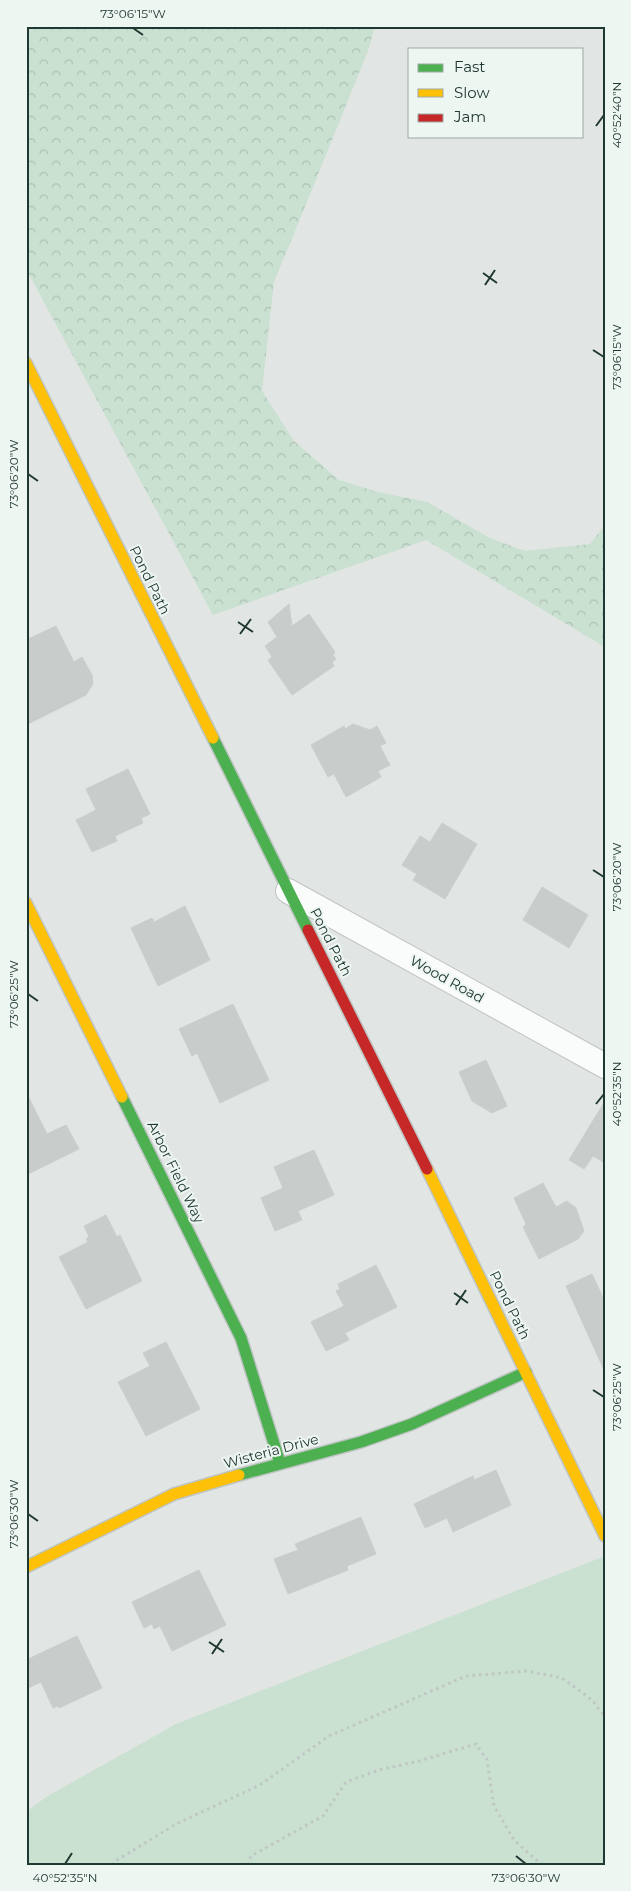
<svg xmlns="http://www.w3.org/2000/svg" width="631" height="1891" viewBox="0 0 631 1891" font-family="Montserrat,sans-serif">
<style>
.forest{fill:url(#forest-crowns)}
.park{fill:#cae0d1}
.building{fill:#c8cdcb;stroke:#cacfcd}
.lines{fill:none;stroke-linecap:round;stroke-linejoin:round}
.street-casing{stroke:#bec3c1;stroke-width:26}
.fast-casing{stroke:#bdc4c1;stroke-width:14}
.slow-casing{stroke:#bdc4c1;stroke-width:14}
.jam-casing{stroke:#bdc4c1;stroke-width:14}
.path{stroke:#bfc7c5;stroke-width:3;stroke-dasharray:2.5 4;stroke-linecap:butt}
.street{stroke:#fafbfb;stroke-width:24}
.fast{stroke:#4caf50;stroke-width:11}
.slow{stroke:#ffc107;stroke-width:11}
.jam{stroke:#c62828;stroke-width:11}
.ticks{fill:none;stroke:#203832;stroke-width:2}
.labels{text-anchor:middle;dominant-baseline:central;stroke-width:4;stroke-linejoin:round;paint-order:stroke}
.street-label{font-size:14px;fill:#203832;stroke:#eef6f2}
.neatline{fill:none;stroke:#203832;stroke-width:2}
.ticks-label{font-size:12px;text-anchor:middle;fill:#203832}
</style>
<defs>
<pattern id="forest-crowns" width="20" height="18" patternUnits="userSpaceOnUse" patternTransform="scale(1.25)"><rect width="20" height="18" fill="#cae0d1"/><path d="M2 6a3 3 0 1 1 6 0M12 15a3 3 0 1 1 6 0" fill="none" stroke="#adc1b4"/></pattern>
</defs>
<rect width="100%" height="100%" fill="#e1e6e4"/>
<polygon class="forest" points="26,26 375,26 368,51 315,182 274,282 262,391 294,441 339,480 378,492 427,502 490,538 525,551 590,544 605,525 605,647 426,540 213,615 26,269"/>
<polygon class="park" points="605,1556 605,1865 26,1865 26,1812 46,1797 176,1724"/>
<g class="building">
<polygon points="289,604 292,626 309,614 335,652 333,655 336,659 332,662 334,666 292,695 268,660 272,657 265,646 277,637 268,622"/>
<polygon points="56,626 74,662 82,657 92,675 93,684 86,695 26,725 26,640"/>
<polygon points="353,724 370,730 377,726 386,743 380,746 390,765 378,771 381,777 346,797 334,774 328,777 311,745 344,726 345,729"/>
<polygon points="128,769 150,814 141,818 143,823 115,836 117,841 92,852 76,820 96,810 86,789"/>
<polygon points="442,823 477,844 445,899 413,880 417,874 402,865 420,836 430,842"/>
<polygon points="542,887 588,915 569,948 523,920"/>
<polygon points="185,906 210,960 158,986 131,928 152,918 154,922"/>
<polygon points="233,1004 269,1080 220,1103 197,1053 192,1056 179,1029"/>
<polygon points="486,1060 507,1106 492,1113 472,1101 459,1072"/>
<polygon points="26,1092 47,1134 66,1125 79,1149 26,1175"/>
<polygon points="605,1101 605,1163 593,1156 584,1169 569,1160"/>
<polygon points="314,1150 334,1195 298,1211 302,1220 275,1231 261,1198 283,1188 274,1167"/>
<polygon points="543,1183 556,1207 567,1201 576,1208 584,1231 578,1239 539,1259 523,1227 526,1224 514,1198"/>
<polygon points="106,1215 117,1237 120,1235 142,1281 86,1309 59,1257 88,1242 86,1239 89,1237 84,1226"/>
<polygon points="376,1265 397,1307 345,1333 349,1340 326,1351 311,1322 344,1306 336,1291 340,1289 338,1284"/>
<polygon points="592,1274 605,1302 605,1372 566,1286"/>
<polygon points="166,1342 200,1409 146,1436 118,1382 150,1366 143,1353"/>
<polygon points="496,1470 511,1505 453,1532 447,1518 425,1528 414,1504 473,1476 474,1480"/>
<polygon points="361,1517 376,1554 347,1566 348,1570 288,1594 274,1559 298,1550 295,1544"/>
<polygon points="199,1570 226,1625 172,1651 160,1626 154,1629 152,1624 144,1628 132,1602"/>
<polygon points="77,1636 102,1688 59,1708 58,1706 53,1708 41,1682 26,1689 26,1660"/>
</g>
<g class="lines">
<g class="street-casing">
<polyline id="street" points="288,891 605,1066"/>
</g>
<g class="fast-casing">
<g id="fast">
<polyline points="213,738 308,930"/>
<polyline points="122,1097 241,1338 280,1463"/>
<polyline points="239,1475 361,1442 412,1424 526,1372"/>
</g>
</g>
<g class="slow-casing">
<g id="slow">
<polyline points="26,363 213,738"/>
<polyline points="26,903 122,1097"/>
<polyline points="427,1169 605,1536"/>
<polyline points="26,1567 174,1494 239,1475"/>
</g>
</g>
<g class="jam-casing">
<polyline id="jam" points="308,930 427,1169"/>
</g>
<g class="path">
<polyline points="112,1865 117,1860 178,1823 260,1785 329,1736 466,1676 527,1671 562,1678 592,1700 605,1717"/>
<polyline points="248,1865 251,1856 323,1816 346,1782 379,1770 419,1761 476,1744 487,1760 494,1806 514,1840 542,1865"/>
</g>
<use href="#street" class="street"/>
<use href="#fast" class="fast"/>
<use href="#slow" class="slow"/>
<use href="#jam" class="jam"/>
</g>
<path class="ticks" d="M133,28L143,35M596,126L604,115M483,273L497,283M485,285L495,270M593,350L604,357M28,474L38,481M238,622L253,632M240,634L251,619M593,870L604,877M28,994L38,1001M596,1104L604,1094M454,1293L468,1303M456,1305L466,1290M593,1390L604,1397M28,1514L38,1521M209,1642L224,1652M212,1654L222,1639M516,1856L526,1864M65,1864L72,1853"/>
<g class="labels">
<g class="street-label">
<text transform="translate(150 580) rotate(64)">Pond Path</text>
<text transform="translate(331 942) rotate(63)">Pond Path</text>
<text transform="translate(447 979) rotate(29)">Wood Road</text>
<text transform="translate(176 1172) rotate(64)">Arbor Field Way</text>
<text transform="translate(510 1305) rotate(64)">Pond Path</text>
<text transform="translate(271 1451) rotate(-15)">Wisteria Drive</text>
</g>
</g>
<rect width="631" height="1891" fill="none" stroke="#eef6f2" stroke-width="55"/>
<rect x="408" y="48" width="175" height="90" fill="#eef6f2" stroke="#9caaa5"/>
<rect x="418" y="64" width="25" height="8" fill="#4caf50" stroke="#9caaa5"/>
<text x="454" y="72" font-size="15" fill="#203832">Fast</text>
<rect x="418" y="89" width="25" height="8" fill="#ffc107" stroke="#9caaa5"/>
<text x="454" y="98" font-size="15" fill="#203832">Slow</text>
<rect x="418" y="114" width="25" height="8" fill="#c62828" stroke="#9caaa5"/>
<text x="454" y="122" font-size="15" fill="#203832">Jam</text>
<rect x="28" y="28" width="576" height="1836" class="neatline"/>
<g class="ticks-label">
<text x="133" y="18">73°06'15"W</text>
<text transform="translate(617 115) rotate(-90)" y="4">40°52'40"N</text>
<text transform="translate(617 357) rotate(-90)" y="4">73°06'15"W</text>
<text transform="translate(14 474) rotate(-90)" y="4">73°06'20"W</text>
<text transform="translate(617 877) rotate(-90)" y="4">73°06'20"W</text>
<text transform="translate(14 994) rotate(-90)" y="4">73°06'25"W</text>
<text transform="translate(617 1094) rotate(-90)" y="4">40°52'35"N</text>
<text transform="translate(617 1397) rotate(-90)" y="4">73°06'25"W</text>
<text transform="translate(14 1514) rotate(-90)" y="4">73°06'30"W</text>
<text x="65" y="1882">40°52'35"N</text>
<text x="526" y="1882">73°06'30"W</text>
</g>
</svg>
